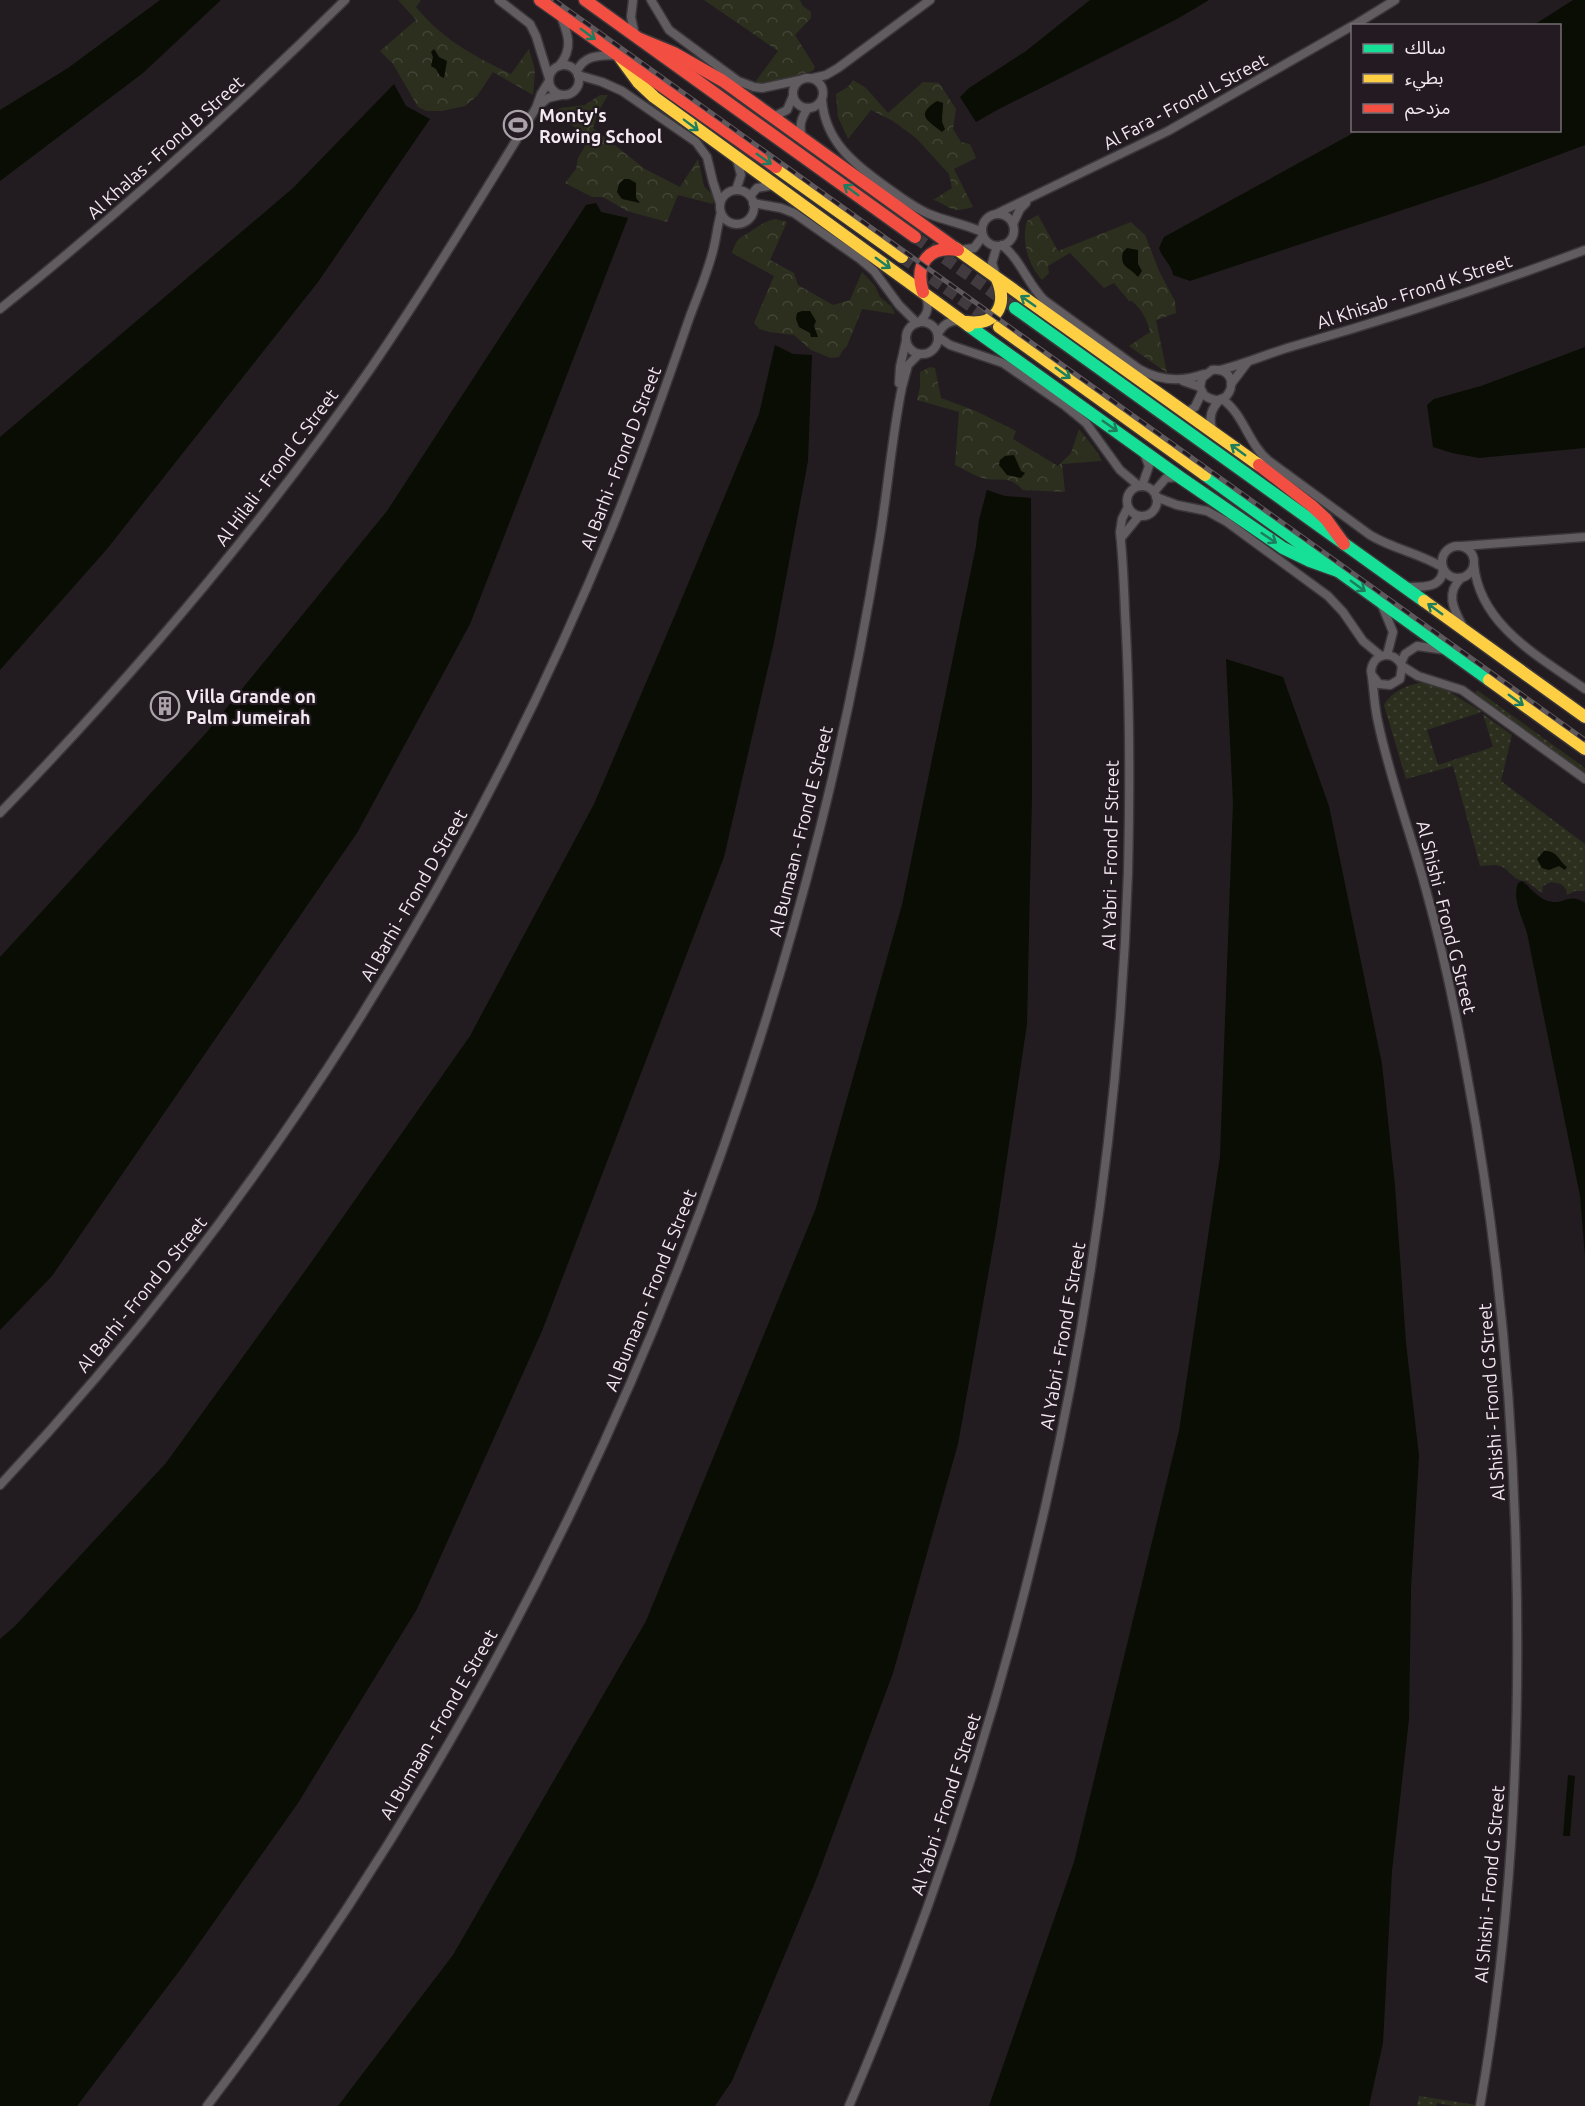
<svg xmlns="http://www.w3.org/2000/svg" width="1585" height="2106" viewBox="0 0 1585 2106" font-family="Ubuntu,'Noto Sans Arabic',sans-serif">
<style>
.forest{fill:url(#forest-crowns)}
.garden{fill:url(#garden-dots)}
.water{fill:#090d03}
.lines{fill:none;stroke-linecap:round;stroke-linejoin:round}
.secondary-tunnel{stroke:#413b40;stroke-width:12;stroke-dasharray:12 6;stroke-linecap:butt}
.street-casing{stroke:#3a3639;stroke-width:11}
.fast-casing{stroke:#3a3639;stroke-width:15}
.slow-casing{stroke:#3a3639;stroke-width:15}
.jam-casing{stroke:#3a3639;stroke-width:15}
.street{stroke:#615c60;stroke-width:8}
.fast{stroke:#16e098;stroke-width:12}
.slow{stroke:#ffcf43;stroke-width:12}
.jam{stroke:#f24e42;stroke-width:12}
.rail-casing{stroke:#5e585c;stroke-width:5}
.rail{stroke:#241a22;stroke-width:3;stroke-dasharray:9;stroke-linecap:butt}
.oneway{stroke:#1d7d5d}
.labels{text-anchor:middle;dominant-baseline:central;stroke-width:4.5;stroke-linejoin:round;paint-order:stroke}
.street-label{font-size:18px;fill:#f2eaf0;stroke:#241a22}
.poi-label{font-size:18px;font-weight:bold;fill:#f2eaf0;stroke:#241a22;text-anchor:start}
</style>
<defs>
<pattern id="forest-crowns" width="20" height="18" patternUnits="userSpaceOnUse" patternTransform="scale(1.5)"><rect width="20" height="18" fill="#2c2f1e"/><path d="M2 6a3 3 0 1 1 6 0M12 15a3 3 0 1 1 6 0" fill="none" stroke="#414334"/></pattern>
<pattern id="garden-dots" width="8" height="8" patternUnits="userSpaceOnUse" patternTransform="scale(1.5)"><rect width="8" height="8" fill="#2c2f1e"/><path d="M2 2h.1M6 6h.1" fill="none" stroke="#414334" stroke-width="1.8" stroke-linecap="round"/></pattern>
</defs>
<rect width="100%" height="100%" fill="#221c21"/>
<g class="forest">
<path d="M398,0H421L416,7C443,40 474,56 511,74L529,49L535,70L533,95L493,72L477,96L465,106L442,111H426L418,107L393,64L380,51L416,20Z"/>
<polygon points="704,0 800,0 803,6 811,12 811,18 795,35 815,67 813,71 801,74 789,83 759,83 756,81 778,51"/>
<path d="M853,80L866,88L888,113L923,82L939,83L956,109L953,129L961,142L970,144L976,158L954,169L973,207C968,208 962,210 957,210C947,209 941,201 933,200L952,188L949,174L916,138L893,121L871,110L848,139L838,117L836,94L848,87Z"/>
<polygon points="600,95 608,95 598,112 593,128 645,169 680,187 698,159 704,186 714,197 713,204 678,195 667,222 627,211 603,197 592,197 565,183 576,169 578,158 590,137 553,113 560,108 585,105"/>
<path d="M1038,215L1058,251L1131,222L1145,235L1159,271L1175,301L1176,313L1156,320L1167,373L1129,346L1150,332C1147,319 1142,310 1132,301H1129L1114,283L1104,288L1070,253L1048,266L1049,273L1042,280C1028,265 1021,240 1027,221Z"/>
<path d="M775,219L787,222L770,260L794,273L798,285L833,305L850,300L862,272L875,286L880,297L892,307L895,314L862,309L847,346L843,350L839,357L831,358L811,350L794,335L769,332L760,329L754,323L774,276L732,253C738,235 740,239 754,229C762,224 766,221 775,219Z"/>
<path d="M930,367L935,368L941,398L976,411L1016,431L1013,439L1058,466L1071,453L1079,429C1087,440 1096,448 1102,461L1062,464L1065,492L1023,490C1007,473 1000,483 982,478C973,475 964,469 955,465L959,412L917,400L920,387V372Z"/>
</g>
<g class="garden">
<path d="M1423,682L1440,686L1482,712L1427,730L1438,765L1493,747L1483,714L1512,735L1501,781L1585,844V891H1575L1567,895L1566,889L1561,884L1551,882L1543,886L1542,893L1526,881C1513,881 1511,870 1500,866C1494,864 1487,866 1480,866L1453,766L1406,779L1384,705C1392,691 1407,685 1423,682Z"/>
<polygon points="1477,690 1585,768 1585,773 1475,693"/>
<polygon points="1419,2096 1476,2105 1476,2106 1454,2106 1437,2103 1436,2106 1417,2106"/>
</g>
<g class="water">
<polygon points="160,0 221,0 143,73 0,181 0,110 68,68"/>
<polygon points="1090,0 1209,0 1177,19 997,110 976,122 960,97 969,88 1026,51"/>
<path d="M1573,0H1585V145L1486,182L1190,281L1173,275C1172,265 1162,258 1159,248L1164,237L1357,131L1560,130V26L1534,25Z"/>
<polygon points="434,49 439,57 447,61 444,78 440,76 436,69 431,66 433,57 431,52"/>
<polygon points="394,84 406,106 430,119 318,282 107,549 0,670 0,437 293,188"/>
<path d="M937,101L943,103L942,122L945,129L942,132C927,120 915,115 937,101Z"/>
<polygon points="624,179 629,179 636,183 636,198 640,203 622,199 617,192 619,184"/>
<polygon points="596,203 601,212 628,218 470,624 357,833 52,1276 0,1330 0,957 207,732 387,511 586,205"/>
<path d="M1127,248L1138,250V264L1142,271L1138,277C1130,267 1119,268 1123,252Z"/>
<polygon points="802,311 810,311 816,321 814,326 818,337 811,337 810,333 799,327 796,319 797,313"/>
<polygon points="775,345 793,354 812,355 808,461 774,642 724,857 542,1331 417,1609 298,1803 183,1966 77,2106 0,2106 0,1639 15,1626 166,1463 310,1264 470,1036 594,804 675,615 759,414"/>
<polygon points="1585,347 1585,448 1479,458 1452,453 1433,447 1427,405 1434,399 1481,386"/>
<polygon points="1014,455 1021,471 1025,473 1021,478 1007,475 999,465 1000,460 1005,456"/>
<polygon points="987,490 1005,496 1031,498 1032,796 1027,1024 997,1225 958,1444 893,1673 816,1880 732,2081 715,2106 338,2106 453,1955 646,1621 816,1208 902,905 976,546 979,520"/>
<polygon points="1226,659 1283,677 1329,806 1382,1064 1395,1186 1406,1343 1419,1456 1411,1588 1409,1719 1392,1871 1383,2043 1369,2106 989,2106 1074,1862 1179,1431 1220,1156 1233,803"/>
<path d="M1544,851C1557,850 1558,860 1567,867L1565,870L1559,866L1549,870L1542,868L1537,859Z"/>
<path d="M1522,881C1531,888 1540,901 1553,902C1566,903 1570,893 1585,903V1256L1580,1196L1527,933C1522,917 1512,899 1518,883Z"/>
<polygon points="1568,1775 1575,1776 1570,1836 1563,1836"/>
</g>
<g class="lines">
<g class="secondary-tunnel">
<polyline points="915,237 1015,308"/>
<polyline points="902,257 996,324"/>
</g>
<g class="street-casing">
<g id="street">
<polyline points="499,0 530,24 536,36 549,78"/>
<polyline points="633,0 631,17 635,35"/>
<polyline points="651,0 669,30 738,81 754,87 762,88 800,80"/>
<polyline points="1353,26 1395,0"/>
<circle cx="564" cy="80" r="15"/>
<path d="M559,66C574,48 568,34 560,14"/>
<path d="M577,71C585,54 600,56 617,55"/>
<polyline points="578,75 602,82 622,91 696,142 707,157 713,182 720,203"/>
<circle cx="808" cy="93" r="15"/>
<polyline points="813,78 826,75 838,68 930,0"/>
<path d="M822,100C825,141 854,164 885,186C899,196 913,207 929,214C946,221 965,224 982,232"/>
<polyline points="536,108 548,98 561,95"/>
<polyline points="773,117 787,110 793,96"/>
<path d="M803,139C798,127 801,118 808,108"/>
<polyline points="736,190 741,175 737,160"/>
<circle cx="737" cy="207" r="17"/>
<polyline points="750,196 757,188 774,185"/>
<polyline points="753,203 781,208 794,213 860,259 874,271 899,305 917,323"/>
<polyline points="998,213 1168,131 1352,26"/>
<circle cx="998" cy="230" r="16"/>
<polyline points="1013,224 1020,209 1026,203"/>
<path d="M1002,245C1021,260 1027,283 1044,300L1139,369C1160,381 1182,382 1204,374"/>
<polyline points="960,250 974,248 983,236"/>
<polyline points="996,276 992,263 997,246"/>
<path d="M0,309C121,212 235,109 345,0"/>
<circle cx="922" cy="338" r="16"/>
<path d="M919,322C928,315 930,305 925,295"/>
<path d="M938,334C943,324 950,320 961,321"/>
<polyline points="938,337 950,345 1003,363 1064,405 1086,423 1120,470 1139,486"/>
<path d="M1220,370C1245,364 1269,353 1294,346C1392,318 1489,286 1585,250"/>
<path d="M1183,381L1200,387L1204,395C1231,415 1245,367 1212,370L1202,378L1200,387"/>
<polyline points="899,383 900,367 906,341"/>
<polyline points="1231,384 1247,363"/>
<path d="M1222,399C1244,414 1248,444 1269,461L1370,535C1393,549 1419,553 1442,567"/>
<polyline points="1186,413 1195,407 1202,392"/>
<path d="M1213,431C1208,419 1211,408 1221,399"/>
<polyline points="1142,486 1149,466 1144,453"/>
<circle cx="1142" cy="501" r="15"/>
<polyline points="1154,492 1166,478 1179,477"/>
<polyline points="1156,497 1177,505 1207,511 1227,522 1328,596 1343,612 1363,641 1381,656"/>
<polyline points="1121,538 1139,516"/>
<circle cx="1458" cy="562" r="16"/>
<polyline points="1462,546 1585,537"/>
<path d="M1474,565C1480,626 1540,657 1585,689"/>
<path d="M1461,578C1444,595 1455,611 1464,629"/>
<path d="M1406,587C1422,587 1443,589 1443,568"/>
<polyline points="1381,603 1393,632 1387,655"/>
<polyline points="1401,663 1405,654 1417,646 1445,650"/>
<polyline points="1402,666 1418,676 1462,690 1585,779"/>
<path d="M1372,675L1379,684L1390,685L1400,679L1402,666C1393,649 1373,653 1371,671C1374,688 1374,706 1378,722C1390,779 1411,834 1426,890C1443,951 1456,1013 1467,1075C1497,1234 1512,1393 1516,1554C1521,1738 1512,1924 1480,2106"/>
<path d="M0,813C135,674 260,527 371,368C429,283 482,196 536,108L541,94L549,81"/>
<path d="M0,1485C261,1207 467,880 612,528C640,459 665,389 689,319C698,294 710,268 715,242C717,232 718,223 721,213"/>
<path d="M207,2106C495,1728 702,1292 819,832C844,734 864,636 880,536C888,487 892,436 902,387L908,365L919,354"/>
<path d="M849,2106C1017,1715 1114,1298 1128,872C1130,786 1130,699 1125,613C1124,586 1123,559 1120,532L1122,519L1128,507"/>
</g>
</g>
<g class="fast-casing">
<g id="fast">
<polyline points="1015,308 1424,601"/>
<polyline points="969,326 1181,478 1283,548 1310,561 1338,571"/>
<polyline points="1205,475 1489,680"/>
</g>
</g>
<g class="slow-casing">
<g id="slow">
<polyline points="619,56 638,82 654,97 969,326"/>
<polyline points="776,167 902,257"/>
<polyline points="955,248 1259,465"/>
<path d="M966,322C996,326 1008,306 997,279"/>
<polyline points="999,327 1205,475"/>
<polyline points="1424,601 1585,717"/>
<polyline points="1489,680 1585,749"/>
</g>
</g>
<g class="jam-casing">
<g id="jam">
<polyline points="540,0 776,167"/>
<polyline points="585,0 915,237"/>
<polyline points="640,39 674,53 723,81 955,248"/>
<path d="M923,292C914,264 929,245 958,250"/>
<polyline points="1259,465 1312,506 1326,519 1344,544"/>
</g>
</g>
<use href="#street" class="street"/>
<use href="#fast" class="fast"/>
<use href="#slow" class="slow"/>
<use href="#jam" class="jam"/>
<g class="rail-casing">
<polyline id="rail" points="554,0 1585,740"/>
</g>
<use href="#rail" class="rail"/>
</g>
<defs><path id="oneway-shaft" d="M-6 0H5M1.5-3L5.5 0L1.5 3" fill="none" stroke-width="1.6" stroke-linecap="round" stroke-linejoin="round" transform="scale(1.5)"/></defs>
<g class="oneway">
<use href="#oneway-shaft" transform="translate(588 34) rotate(36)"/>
<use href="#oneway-shaft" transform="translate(691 125) rotate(37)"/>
<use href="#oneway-shaft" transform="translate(764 159) rotate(35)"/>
<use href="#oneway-shaft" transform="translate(851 190) rotate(-144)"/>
<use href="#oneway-shaft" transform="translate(883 263) rotate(36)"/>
<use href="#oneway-shaft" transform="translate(1028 301) rotate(-145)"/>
<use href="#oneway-shaft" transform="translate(1063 373) rotate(36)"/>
<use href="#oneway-shaft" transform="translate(1110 426) rotate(35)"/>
<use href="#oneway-shaft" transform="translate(1238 450) rotate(-144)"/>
<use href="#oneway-shaft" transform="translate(1269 538) rotate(34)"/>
<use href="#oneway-shaft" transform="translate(1358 586) rotate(36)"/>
<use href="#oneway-shaft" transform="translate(1435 609) rotate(-144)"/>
<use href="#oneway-shaft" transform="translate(1516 700) rotate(36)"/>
</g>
<defs>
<g id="stadium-ring" transform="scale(1.5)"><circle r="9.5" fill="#241a22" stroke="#a9a2a8" stroke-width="1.5"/><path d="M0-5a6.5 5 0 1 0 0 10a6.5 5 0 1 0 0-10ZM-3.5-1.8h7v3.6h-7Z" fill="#a9a2a8"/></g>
<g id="building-ring" transform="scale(1.5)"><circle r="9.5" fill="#241a22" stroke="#a9a2a8" stroke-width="1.5"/><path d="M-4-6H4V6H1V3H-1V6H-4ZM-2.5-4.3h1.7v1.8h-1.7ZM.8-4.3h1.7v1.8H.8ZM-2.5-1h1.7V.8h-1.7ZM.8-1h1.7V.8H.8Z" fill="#a9a2a8"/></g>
</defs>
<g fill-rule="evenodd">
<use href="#stadium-ring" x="518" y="125"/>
<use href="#building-ring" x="165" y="706"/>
</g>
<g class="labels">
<g class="street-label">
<text transform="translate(1185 101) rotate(-28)">Al Fara - Frond L Street</text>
<text transform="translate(165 147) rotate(-42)">Al Khalas - Frond B Street</text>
<text transform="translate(1414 291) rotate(-18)">Al Khisab - Frond K Street</text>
<text transform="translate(620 458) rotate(-69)">Al Barhi - Frond D Street</text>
<text transform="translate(276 467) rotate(-53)">Al Hilali - Frond C Street</text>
<text transform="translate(800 831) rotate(-76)">Al Bumaan - Frond E Street</text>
<text transform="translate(1110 855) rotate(-89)">Al Yabri - Frond F Street</text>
<text transform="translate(413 895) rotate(-60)">Al Barhi - Frond D Street</text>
<text transform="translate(1447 917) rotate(76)">Al Shishi - Frond G Street</text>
<text transform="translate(650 1290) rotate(-68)">Al Bumaan - Frond E Street</text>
<text transform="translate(141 1294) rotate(-51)">Al Barhi - Frond D Street</text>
<text transform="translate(1062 1336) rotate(-80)">Al Yabri - Frond F Street</text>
<text transform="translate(1491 1402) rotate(-94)">Al Shishi - Frond G Street</text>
<text transform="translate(438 1724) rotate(-60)">Al Bumaan - Frond E Street</text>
<text transform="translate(945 1804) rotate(-72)">Al Yabri - Frond F Street</text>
<text transform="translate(1489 1884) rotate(-85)">Al Shishi - Frond G Street</text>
</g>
<g class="poi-label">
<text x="539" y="115">Monty's<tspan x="539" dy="21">Rowing School</tspan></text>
<text x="186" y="696">Villa Grande on<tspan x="186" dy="21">Palm Jumeirah</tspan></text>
</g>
</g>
<rect x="1351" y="24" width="210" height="108" fill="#241a22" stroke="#766d74" stroke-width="1.5"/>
<rect x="1363" y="44" width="30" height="9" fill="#16e098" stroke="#766d74" stroke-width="1.5"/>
<text x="1405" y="54" font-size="18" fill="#f2eaf0">سالك</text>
<rect x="1363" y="74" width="30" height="9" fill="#ffcf43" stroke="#766d74" stroke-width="1.5"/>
<text x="1405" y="84" font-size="18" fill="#f2eaf0">بطيء</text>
<rect x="1363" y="104" width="30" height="9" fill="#f24e42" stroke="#766d74" stroke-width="1.5"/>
<text x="1405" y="114" font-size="18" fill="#f2eaf0">مزدحم</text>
</svg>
